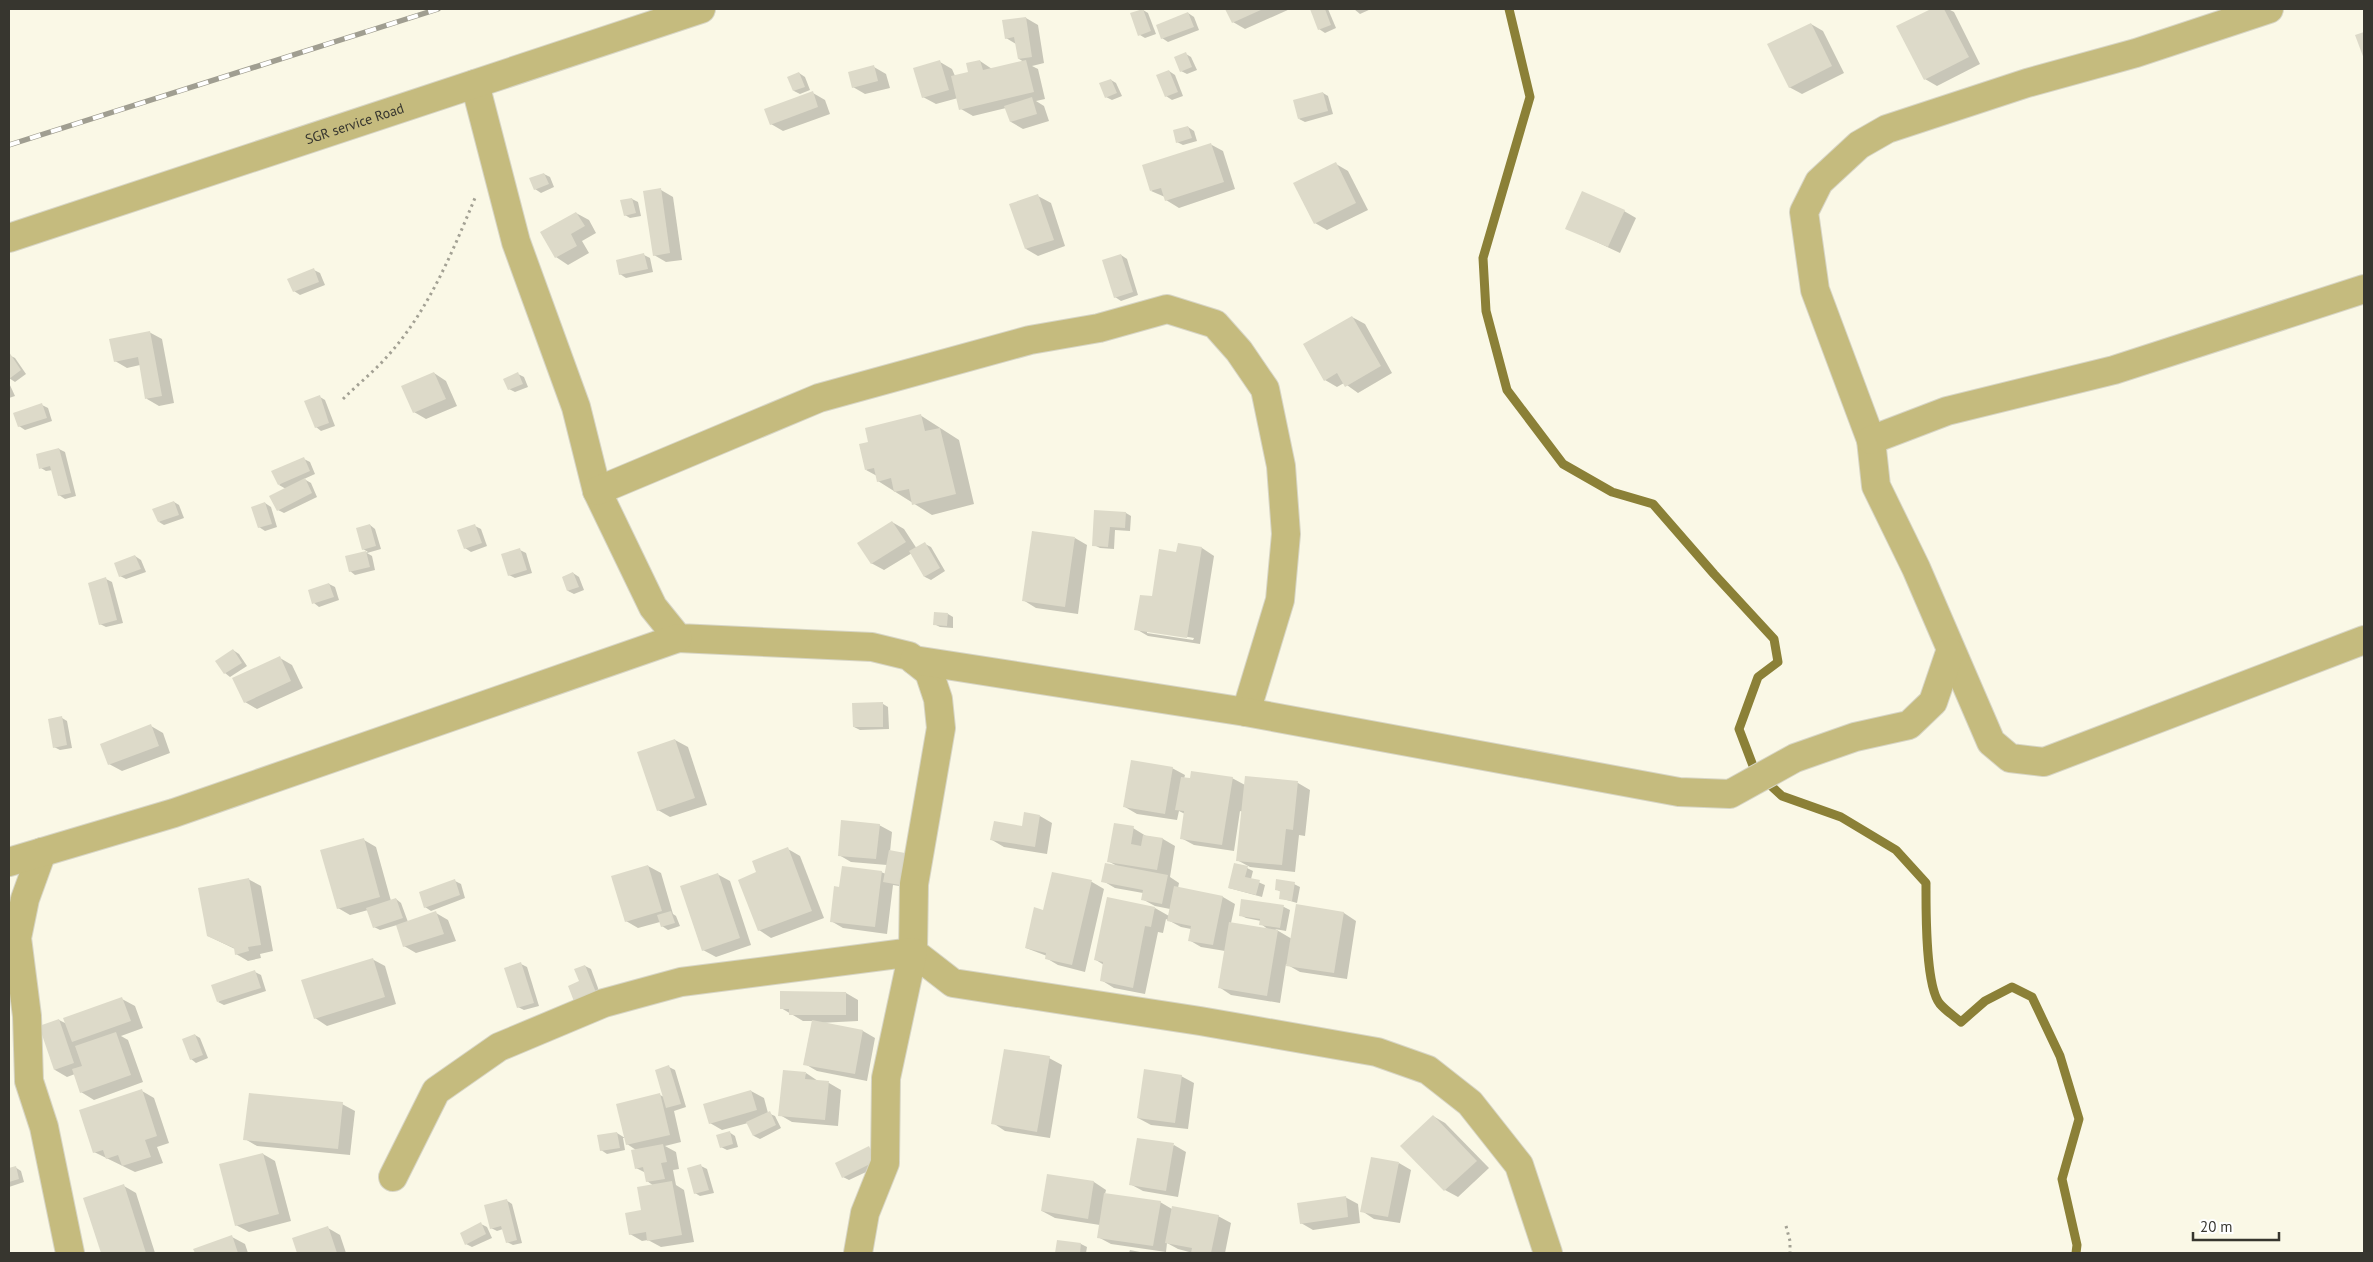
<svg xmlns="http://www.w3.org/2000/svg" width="2373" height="1262" viewBox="0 0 2373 1262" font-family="'PT Sans',sans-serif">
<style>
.shadow{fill:#0003;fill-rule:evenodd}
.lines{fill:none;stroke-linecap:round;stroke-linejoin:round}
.stream{stroke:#8b8037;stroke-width:9}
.building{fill:#dddac9}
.minor-casing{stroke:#d7d5c5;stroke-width:30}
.path{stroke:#a3a194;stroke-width:3;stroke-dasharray:2.5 4;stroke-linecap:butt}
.minor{stroke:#c5bb7e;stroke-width:28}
.rail-casing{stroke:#a09e91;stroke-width:5.5}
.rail{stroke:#fff;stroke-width:4;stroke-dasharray:11;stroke-linecap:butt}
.labels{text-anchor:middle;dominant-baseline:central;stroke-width:4;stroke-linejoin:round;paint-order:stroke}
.street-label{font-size:14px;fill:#37362f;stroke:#fff}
</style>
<rect width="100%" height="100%" fill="#faf8e6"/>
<g class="shadow">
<polygon points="1227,9 1290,9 1245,29 1233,22"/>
<polygon points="1311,9 1328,9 1336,28 1325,33 1319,29"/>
<polygon points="1354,9 1371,9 1360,14"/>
<polygon points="1933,9 1948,9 1954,12 1980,64 1937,86 1925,79 1898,27"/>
<polygon points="1143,10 1148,13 1156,34 1145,38 1140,35"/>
<polygon points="1188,13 1194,17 1199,30 1168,42 1162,38"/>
<polygon points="1026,18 1038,25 1044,63 1032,66 1038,69 1045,99 1036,101 1044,106 1049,121 1023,129 1011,122 1006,108 973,116 961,109 958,98 936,104 923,97 940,62 952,69 955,76 970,73 980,61 992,69 1024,62 1019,59 1016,44 1006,38"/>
<polygon points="1811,24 1823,31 1844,73 1802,94 1789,87"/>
<polygon points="1186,54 1191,57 1197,70 1187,74 1181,71"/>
<polygon points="874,67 886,74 890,88 865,94 853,87"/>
<polygon points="1169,71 1175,75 1183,96 1172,100 1166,96"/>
<polygon points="799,73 805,77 810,90 800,94 794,91 789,77"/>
<polygon points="1111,80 1116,83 1122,96 1112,100 1106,97"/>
<polygon points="813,93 825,100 830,114 783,131 771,124"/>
<polygon points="1323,93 1328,96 1333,114 1305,122 1299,119"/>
<polygon points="1188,127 1194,131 1197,141 1183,145 1177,142"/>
<polygon points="1210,144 1223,151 1235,189 1179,208 1166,200 1165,197 1151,191"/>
<polygon points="1336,164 1348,171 1368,210 1327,230 1315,223"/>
<polygon points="544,174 550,177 554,187 541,193 535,189"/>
<polygon points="661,190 673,197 682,260 666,262 654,255"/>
<polygon points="1038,196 1051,203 1065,246 1038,256 1026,249"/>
<polygon points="632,199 638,202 641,216 630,218 625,215"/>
<polygon points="1624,211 1636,218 1620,253 1567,228"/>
<polygon points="576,213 589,220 596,233 582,241 589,253 568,265 556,257"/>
<polygon points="644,255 650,258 653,272 626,278 620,274"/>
<polygon points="1121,255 1127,259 1138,295 1121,301 1115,297"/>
<polygon points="314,270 320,273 325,285 300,295 294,291"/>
<polygon points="1352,317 1365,324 1392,373 1358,393 1344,383 1337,387 1325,380"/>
<polygon points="149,332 162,339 174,403 159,406 147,399 140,365 127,368 115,361"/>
<polygon points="9,355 15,358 26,374 15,382 9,378"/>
<polygon points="434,373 446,381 457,406 426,419 414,412"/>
<polygon points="518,374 524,377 528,387 515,392 509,389"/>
<polygon points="9,383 15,396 9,398"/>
<polygon points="320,397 325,400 335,426 321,431 316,427"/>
<polygon points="42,405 48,408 52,421 25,430 19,426"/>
<polygon points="920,415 959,440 974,504 932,515 878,481 877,476 866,470"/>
<polygon points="59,449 65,452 76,496 65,499 59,495 53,470 46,471 41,468"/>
<polygon points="304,459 310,462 315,474 304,479 311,483 317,497 284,513 278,510 286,489 279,485"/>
<polygon points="174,502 179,505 184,518 164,525 159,522"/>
<polygon points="265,503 271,507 277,527 265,531 259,527"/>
<polygon points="1096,511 1126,513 1131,516 1130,531 1115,530 1114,549 1100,548 1094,545"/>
<polygon points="892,522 904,529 917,549 925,544 931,547 945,571 931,580 925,577 912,553 884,570 871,563"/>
<polygon points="370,525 375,529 381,549 367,553 372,556 375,570 355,575 350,571 346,557 368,552 363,549"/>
<polygon points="475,526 481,529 487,546 471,552 465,548"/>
<polygon points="1075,538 1087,545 1078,614 1036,608 1023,600"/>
<path d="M1202,548L1214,556L1200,644L1148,636L1136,629L1177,553ZM1147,630L1194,638L1193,640L1147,633Z"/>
<polygon points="520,550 526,553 532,573 515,578 509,575"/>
<polygon points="135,556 141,560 146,572 126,579 120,576"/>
<polygon points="573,573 579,577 584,590 574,594 568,591 563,577"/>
<polygon points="106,579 112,582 123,623 106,627 100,624"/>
<polygon points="329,584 335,587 339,600 319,607 314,603"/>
<polygon points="948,614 953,617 953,628 940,627 934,624"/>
<polygon points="233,650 239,654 247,666 230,677 225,673"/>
<polygon points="280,658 292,665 303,688 257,709 245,702"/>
<polygon points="883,704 888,707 889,729 860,730 854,727"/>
<polygon points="62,718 67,721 72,748 60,750 54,747"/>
<polygon points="151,726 163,733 170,753 122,771 109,764"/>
<polygon points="675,740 688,747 707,805 670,817 658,810"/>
<polygon points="1172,768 1185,775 1184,779 1232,778 1245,785 1298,783 1310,790 1305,836 1299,835 1295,872 1250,867 1237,860 1243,812 1240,811 1234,851 1194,845 1181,838 1185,814 1179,811 1177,820 1137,814 1125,807"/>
<polygon points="1040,816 1052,823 1047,854 1004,847 992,840 1023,827"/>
<polygon points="879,825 892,832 890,852 911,858 905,887 893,885 887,934 843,928 831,921 840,889 881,872 886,874 887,865 851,862 839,855"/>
<polygon points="1133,828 1146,836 1163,839 1175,846 1170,877 1179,883 1178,888 1223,897 1235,904 1231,923 1269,930 1261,924 1261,921 1246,918 1240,915 1242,900 1284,907 1290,910 1286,931 1275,929 1292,939 1297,906 1344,913 1356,921 1347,979 1300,972 1286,964 1280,1003 1231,995 1219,987 1225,951 1201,947 1189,940 1191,929 1181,927 1166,919 1163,933 1158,932 1145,994 1114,988 1101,980 1104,965 1096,960 1155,908 1169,916 1170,909 1155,906 1142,899 1143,893 1115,888 1103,881 1117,866 1108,861"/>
<polygon points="364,840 376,847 391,901 396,899 401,903 408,922 436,913 448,920 456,941 416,953 404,946 397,925 380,930 374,927 368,910 350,915 338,908"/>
<polygon points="788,849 800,856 824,918 771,938 759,930"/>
<polygon points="648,866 661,873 673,914 676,916 680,926 668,930 662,926 660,922 638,928 626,921 613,877"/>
<polygon points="1247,868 1253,871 1251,879 1265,885 1262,897 1229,888"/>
<polygon points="1053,873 1092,882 1104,889 1085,972 1058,965 1046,958 1047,956 1026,948 1044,911"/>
<polygon points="717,874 730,881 751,945 716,957 703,950"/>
<polygon points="248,879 261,886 273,951 260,954 261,958 248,961 236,954 235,949 208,936"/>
<polygon points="455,881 461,884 465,898 431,911 425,907"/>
<polygon points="1294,884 1300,887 1297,903 1280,898 1281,892 1276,889"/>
<polygon points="9,955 26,993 9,998"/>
<polygon points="372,959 385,966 396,1004 327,1026 315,1018"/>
<polygon points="521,964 527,967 539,1006 524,1010 518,1007"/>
<polygon points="585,966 591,969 602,999 580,982"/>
<polygon points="255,972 261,975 266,991 224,1005 218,1002"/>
<polygon points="846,993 858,1000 858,1021 819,1023 863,1031 875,1038 867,1081 817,1071 805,1064 813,1021 803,1021 781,1008"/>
<polygon points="122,999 135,1006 143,1028 121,1036 128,1040 143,1082 94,1100 81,1092 75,1074 67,1077 55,1070 59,1020 67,1024"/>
<polygon points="195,1035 200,1038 208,1058 196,1063 191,1059"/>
<polygon points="1049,1058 1062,1065 1050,1138 1005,1131 993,1123"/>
<polygon points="669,1067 675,1070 686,1107 674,1111 681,1142 665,1146 676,1152 679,1169 673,1170 676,1185 684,1190 694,1242 661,1247 648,1240 642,1241 630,1234 654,1186 647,1181 646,1173 636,1168 636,1150 627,1144 625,1138 623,1138 625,1150 607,1154 601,1150 617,1133 625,1138 660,1095 664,1097"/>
<polygon points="806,1073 818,1081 829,1083 841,1090 838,1126 792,1122 780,1115"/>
<polygon points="1181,1076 1194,1083 1188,1129 1151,1125 1138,1118"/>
<polygon points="142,1091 154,1098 169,1143 157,1147 163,1163 135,1172 94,1152"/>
<polygon points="751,1091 764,1098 768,1113 775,1116 781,1128 760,1139 754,1136 748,1123 722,1130 710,1123"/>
<polygon points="342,1104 355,1111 350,1155 257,1146 245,1139"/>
<polygon points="1433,1116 1445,1123 1489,1168 1458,1197 1445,1190 1402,1146"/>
<polygon points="729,1132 735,1136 738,1147 727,1150 721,1147"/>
<polygon points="1174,1145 1186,1152 1178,1197 1143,1191 1130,1184"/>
<polygon points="869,1148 875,1151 881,1165 849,1180 843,1177"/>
<polygon points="263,1154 275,1161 291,1221 249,1232 236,1225"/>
<polygon points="1399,1163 1411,1170 1400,1223 1374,1219 1362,1211"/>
<polygon points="701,1166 707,1169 714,1193 700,1196 695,1193"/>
<polygon points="15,1167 21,1171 24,1182 9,1187 9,1170"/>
<polygon points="1048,1175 1094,1182 1106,1190 1105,1194 1160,1202 1172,1209 1218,1216 1231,1223 1225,1253 1193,1253 1178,1249 1167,1243 1166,1252 1111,1244 1098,1237 1100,1225 1055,1218 1042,1211"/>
<polygon points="124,1186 136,1193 155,1253 102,1253 85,1198"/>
<polygon points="1345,1197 1358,1204 1360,1223 1313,1230 1301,1223"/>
<polygon points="506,1200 512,1204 522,1243 513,1245 507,1242 503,1229 497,1231 491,1228"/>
<polygon points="481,1224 487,1227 492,1238 472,1247 466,1244"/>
<polygon points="328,1228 340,1235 346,1253 298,1253 294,1239"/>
<polygon points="232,1237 245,1244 248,1253 196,1253 195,1249"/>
<polygon points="1058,1241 1081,1244 1087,1247 1086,1253 1056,1253"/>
<polygon points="1130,1250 1145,1253 1129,1253"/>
</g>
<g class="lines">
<path class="stream" d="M1509,9L1530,97L1483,258L1486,311L1507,390L1563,464L1612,492L1653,504L1714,574L1774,639L1778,662L1758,677L1739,729L1755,771L1782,796L1841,817L1896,850L1926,883C1926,908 1925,986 1940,1004C1946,1011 1954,1016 1961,1022L1985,1001L2012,987L2032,997L2060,1056L2079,1119L2062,1179L2077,1245L2076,1253"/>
</g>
<g class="building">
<polygon points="1143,9 1151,31 1138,36 1130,13"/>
<polygon points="1225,9 1263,9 1232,23"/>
<polygon points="1310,9 1325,9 1331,25 1318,30"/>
<polygon points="1931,9 1944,9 1969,57 1924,80 1896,26"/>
<polygon points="1188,12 1194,27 1161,39 1156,25"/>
<polygon points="1026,17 1032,57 1018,59 1014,37 1005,39 1002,20"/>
<polygon points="1811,23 1832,66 1789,88 1767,44"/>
<polygon points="2364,32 2364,59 2355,35"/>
<polygon points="1186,52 1192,67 1180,72 1174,57"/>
<polygon points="940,60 949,90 922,98 913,68"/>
<polygon points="980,60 983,70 1026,60 1034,92 959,110 951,76 968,72 966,63"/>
<polygon points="874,65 878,81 852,88 848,72"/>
<polygon points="1169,70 1178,92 1165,97 1156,75"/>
<polygon points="799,72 805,87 793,91 787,77"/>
<polygon points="1111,79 1117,93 1105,98 1099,83"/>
<polygon points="813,91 818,107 770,125 764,109"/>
<polygon points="1323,92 1328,111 1298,119 1293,100"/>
<polygon points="1032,97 1037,114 1010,122 1004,106"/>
<polygon points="1188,126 1192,138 1176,143 1173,130"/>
<polygon points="1211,143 1224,182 1165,201 1161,188 1150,191 1142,165"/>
<polygon points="1336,162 1356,203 1314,224 1293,183"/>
<polygon points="544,173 549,184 534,190 529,178"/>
<polygon points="661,188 670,253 653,256 643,191"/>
<polygon points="1582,191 1625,210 1608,247 1565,229"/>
<polygon points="1038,194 1054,240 1025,249 1009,204"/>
<polygon points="632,198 636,213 624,216 620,200"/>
<polygon points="576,212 585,226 571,234 577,246 555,258 540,232"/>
<polygon points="644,253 648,269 619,275 616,260"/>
<polygon points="1121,254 1133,292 1114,298 1102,260"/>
<polygon points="314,268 319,282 293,292 287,279"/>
<polygon points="1352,316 1381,366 1345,387 1337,373 1324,381 1303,344"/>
<polygon points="150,331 162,396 145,399 138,357 114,362 109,339"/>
<polygon points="9,352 21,370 9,379"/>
<polygon points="434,372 446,399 413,413 401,386"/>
<polygon points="518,372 523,384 508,390 503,379"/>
<polygon points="320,395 329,423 315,428 304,401"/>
<polygon points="42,403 47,418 18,427 13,413"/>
<polygon points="921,414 925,431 940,428 956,494 912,505 909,489 894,492 891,478 877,482 874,468 865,470 859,444 868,442 865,428"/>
<polygon points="59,448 71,493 58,496 50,466 39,469 36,454"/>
<polygon points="304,457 310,471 278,485 271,471"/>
<polygon points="305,478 312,493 277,511 269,496"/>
<polygon points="174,501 179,515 158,522 152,509"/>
<polygon points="265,502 272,524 258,528 251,507"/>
<polygon points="1094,510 1126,512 1125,528 1110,527 1108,547 1092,546"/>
<polygon points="892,521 906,542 871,564 857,543"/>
<polygon points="370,524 376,546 362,550 356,528"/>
<polygon points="475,524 482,543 464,549 457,530"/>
<polygon points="1032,531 1075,537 1065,607 1022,601"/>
<polygon points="925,542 940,568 924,577 909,551"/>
<polygon points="1178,543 1202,547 1187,638 1134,630 1140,595 1152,596 1159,549 1176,552"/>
<polygon points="520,548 527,570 508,576 501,554"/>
<polygon points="366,551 370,567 349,572 345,556"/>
<polygon points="135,555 141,569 119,577 114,563"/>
<polygon points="573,572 579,587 567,591 562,577"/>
<polygon points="106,577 117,620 99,625 88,583"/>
<polygon points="329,583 334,597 312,604 308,590"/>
<polygon points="934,612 948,613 947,626 933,625"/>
<polygon points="233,649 242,663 224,674 215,661"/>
<polygon points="280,656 291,681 244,703 232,678"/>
<polygon points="883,702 883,727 853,727 852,703"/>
<polygon points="62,716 67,745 53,748 48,719"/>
<polygon points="151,724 159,746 108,765 100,744"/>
<polygon points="675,739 695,798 657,811 637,752"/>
<polygon points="1131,760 1173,767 1165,814 1123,807"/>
<polygon points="1191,771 1233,777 1222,845 1180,839 1184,811 1175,810 1181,777 1190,778"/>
<polygon points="1245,776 1298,781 1293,830 1286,829 1282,865 1236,861"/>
<polygon points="1024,812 1040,815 1035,847 990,840 994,821 1022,826"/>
<polygon points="841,820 880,824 876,859 838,856"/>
<polygon points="1114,823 1134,826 1131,844 1141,846 1143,835 1163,838 1157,870 1107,862"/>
<polygon points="364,838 380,897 337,909 320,850"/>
<polygon points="788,847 812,911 758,931 738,880 756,872 752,861"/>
<polygon points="889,850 905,853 900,885 883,882"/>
<polygon points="1105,863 1168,875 1162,904 1141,900 1143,890 1101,882"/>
<polygon points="1234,863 1248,866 1245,877 1260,880 1256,895 1228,888"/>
<polygon points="648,865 662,911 625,922 611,876"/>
<polygon points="842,866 882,871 875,927 830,922 834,886 839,887"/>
<polygon points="1052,872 1092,880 1072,965 1045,959 1046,953 1025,948 1034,907 1043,910"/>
<polygon points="718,873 740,938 702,951 680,886"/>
<polygon points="249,878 261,945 248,947 249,951 235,955 234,948 207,936 198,888"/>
<polygon points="455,879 460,895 424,908 419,892"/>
<polygon points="1276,879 1295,882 1292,901 1279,899 1280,891 1275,890"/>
<polygon points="1174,886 1223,896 1213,945 1188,941 1191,926 1167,921"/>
<polygon points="1107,897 1155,907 1151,927 1145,926 1133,988 1100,981 1103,962 1094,960"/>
<polygon points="396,898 403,918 373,928 366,908"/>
<polygon points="1241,899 1284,905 1280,928 1259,925 1260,919 1239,916"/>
<polygon points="1296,904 1344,912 1334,973 1286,966"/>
<polygon points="436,911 444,934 403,947 396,925"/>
<polygon points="671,911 675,923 661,927 657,915"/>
<polygon points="1229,922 1278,930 1267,996 1218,988"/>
<polygon points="373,958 385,997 314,1019 301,980"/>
<polygon points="521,962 534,1003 517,1008 504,968"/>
<polygon points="585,965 597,995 575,1004 568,986 579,981 574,969"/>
<polygon points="255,970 261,988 217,1002 211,985"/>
<polygon points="780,991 846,992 846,1015 789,1015 789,1009 780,1009"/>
<polygon points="122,997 131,1021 72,1042 63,1018"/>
<polygon points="59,1019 74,1063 54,1070 39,1026"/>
<polygon points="812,1020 863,1030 855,1074 803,1065"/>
<polygon points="116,1032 131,1075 80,1093 72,1069 82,1066 75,1046"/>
<polygon points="195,1034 203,1055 190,1060 182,1039"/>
<polygon points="1004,1049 1050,1056 1037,1132 991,1124"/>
<polygon points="669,1065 681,1104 666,1108 655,1070"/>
<polygon points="1144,1069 1182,1075 1175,1123 1137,1118"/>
<polygon points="783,1070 806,1072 805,1079 829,1081 825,1120 778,1116"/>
<polygon points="142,1089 157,1136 145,1140 151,1157 122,1166 118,1155 106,1159 103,1150 93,1153 79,1110"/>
<polygon points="751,1090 757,1110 709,1124 703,1104"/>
<polygon points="249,1093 343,1102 338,1149 243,1140"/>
<polygon points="660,1093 670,1135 626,1145 616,1104"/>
<polygon points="770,1111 776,1125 753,1136 746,1122"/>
<polygon points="1433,1115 1477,1161 1444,1191 1400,1146"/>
<polygon points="730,1131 733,1144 720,1148 716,1135"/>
<polygon points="617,1132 620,1148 600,1151 597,1135"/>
<polygon points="1137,1138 1174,1143 1166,1191 1129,1185"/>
<polygon points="663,1144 667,1162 661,1163 665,1179 646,1182 643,1167 635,1169 631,1150"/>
<polygon points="869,1146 876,1161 842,1178 835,1163"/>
<polygon points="263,1153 279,1214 235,1226 219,1164"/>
<polygon points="1371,1157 1399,1162 1388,1217 1360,1212"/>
<polygon points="701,1164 709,1190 694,1194 687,1168"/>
<polygon points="16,1166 19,1179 9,1182 9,1168"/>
<polygon points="1047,1174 1094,1181 1088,1219 1041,1211"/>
<polygon points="672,1181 682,1235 647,1241 646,1232 629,1235 625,1213 641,1210 637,1187"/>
<polygon points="124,1184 146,1253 101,1253 83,1198"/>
<polygon points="1104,1193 1161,1201 1153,1246 1097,1238"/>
<polygon points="1346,1196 1348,1217 1300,1224 1297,1203"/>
<polygon points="507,1199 517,1240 506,1243 501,1226 490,1229 484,1205"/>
<polygon points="1172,1206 1219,1215 1211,1253 1191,1253 1192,1248 1165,1243"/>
<polygon points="481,1222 486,1234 465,1245 460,1233"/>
<polygon points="328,1226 337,1253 297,1253 292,1238"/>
<polygon points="232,1235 238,1253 195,1253 193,1249"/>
<polygon points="1057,1240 1081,1243 1080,1253 1055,1253"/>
</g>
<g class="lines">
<g class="minor-casing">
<g id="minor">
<polyline points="2269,9 2136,53 2027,83 1887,129 1859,145 1819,182 1804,212 1815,290 1871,440 1876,486 1916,568 1991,742 2010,758 2044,762 2364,640"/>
<polyline points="475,84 516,242 576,407 597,491 653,607 678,638 872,647 909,656 929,672 938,699 941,728 914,884 913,952 953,983 1200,1021 1377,1052 1428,1070 1470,1103 1519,1165 1548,1253"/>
<path id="s1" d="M9,238L701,9"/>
<polyline points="1871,440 1947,411 2114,370 2364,289"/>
<polyline points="597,491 819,398 1030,340 1099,328 1167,309 1215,324 1239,351 1265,389 1281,466 1286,534 1280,600 1246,712"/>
<polyline points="914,660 1246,712 1679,792 1730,794 1795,758 1855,737 1909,725 1933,702 1950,652"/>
<polyline points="42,852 25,899 17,938 27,1016 29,1081 44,1127 70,1253"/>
<polyline points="9,862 174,813 678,638"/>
<polyline points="393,1177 436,1091 499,1047 604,1003 681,982 913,952 886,1078 885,1163 865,1213 858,1253"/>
</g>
</g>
<g class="path">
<path d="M343,399C356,386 371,374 384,360C427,314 451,255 475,198"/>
<polyline points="1786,1226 1790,1241 1790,1253"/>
</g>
<use href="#minor" class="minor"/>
<g class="rail-casing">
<polyline id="rail" points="9,145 438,9"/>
</g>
<use href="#rail" class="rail"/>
</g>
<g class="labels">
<g class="street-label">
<text stroke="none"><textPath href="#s1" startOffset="364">SGR service Road</textPath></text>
</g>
</g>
<rect width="2373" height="1262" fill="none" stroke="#37362f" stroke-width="20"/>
<path d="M2193 1232v8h86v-8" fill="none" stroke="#37362f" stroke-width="2.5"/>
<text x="2200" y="1232" font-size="15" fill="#37362f" stroke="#ffffff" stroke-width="4" paint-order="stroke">20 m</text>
</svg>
